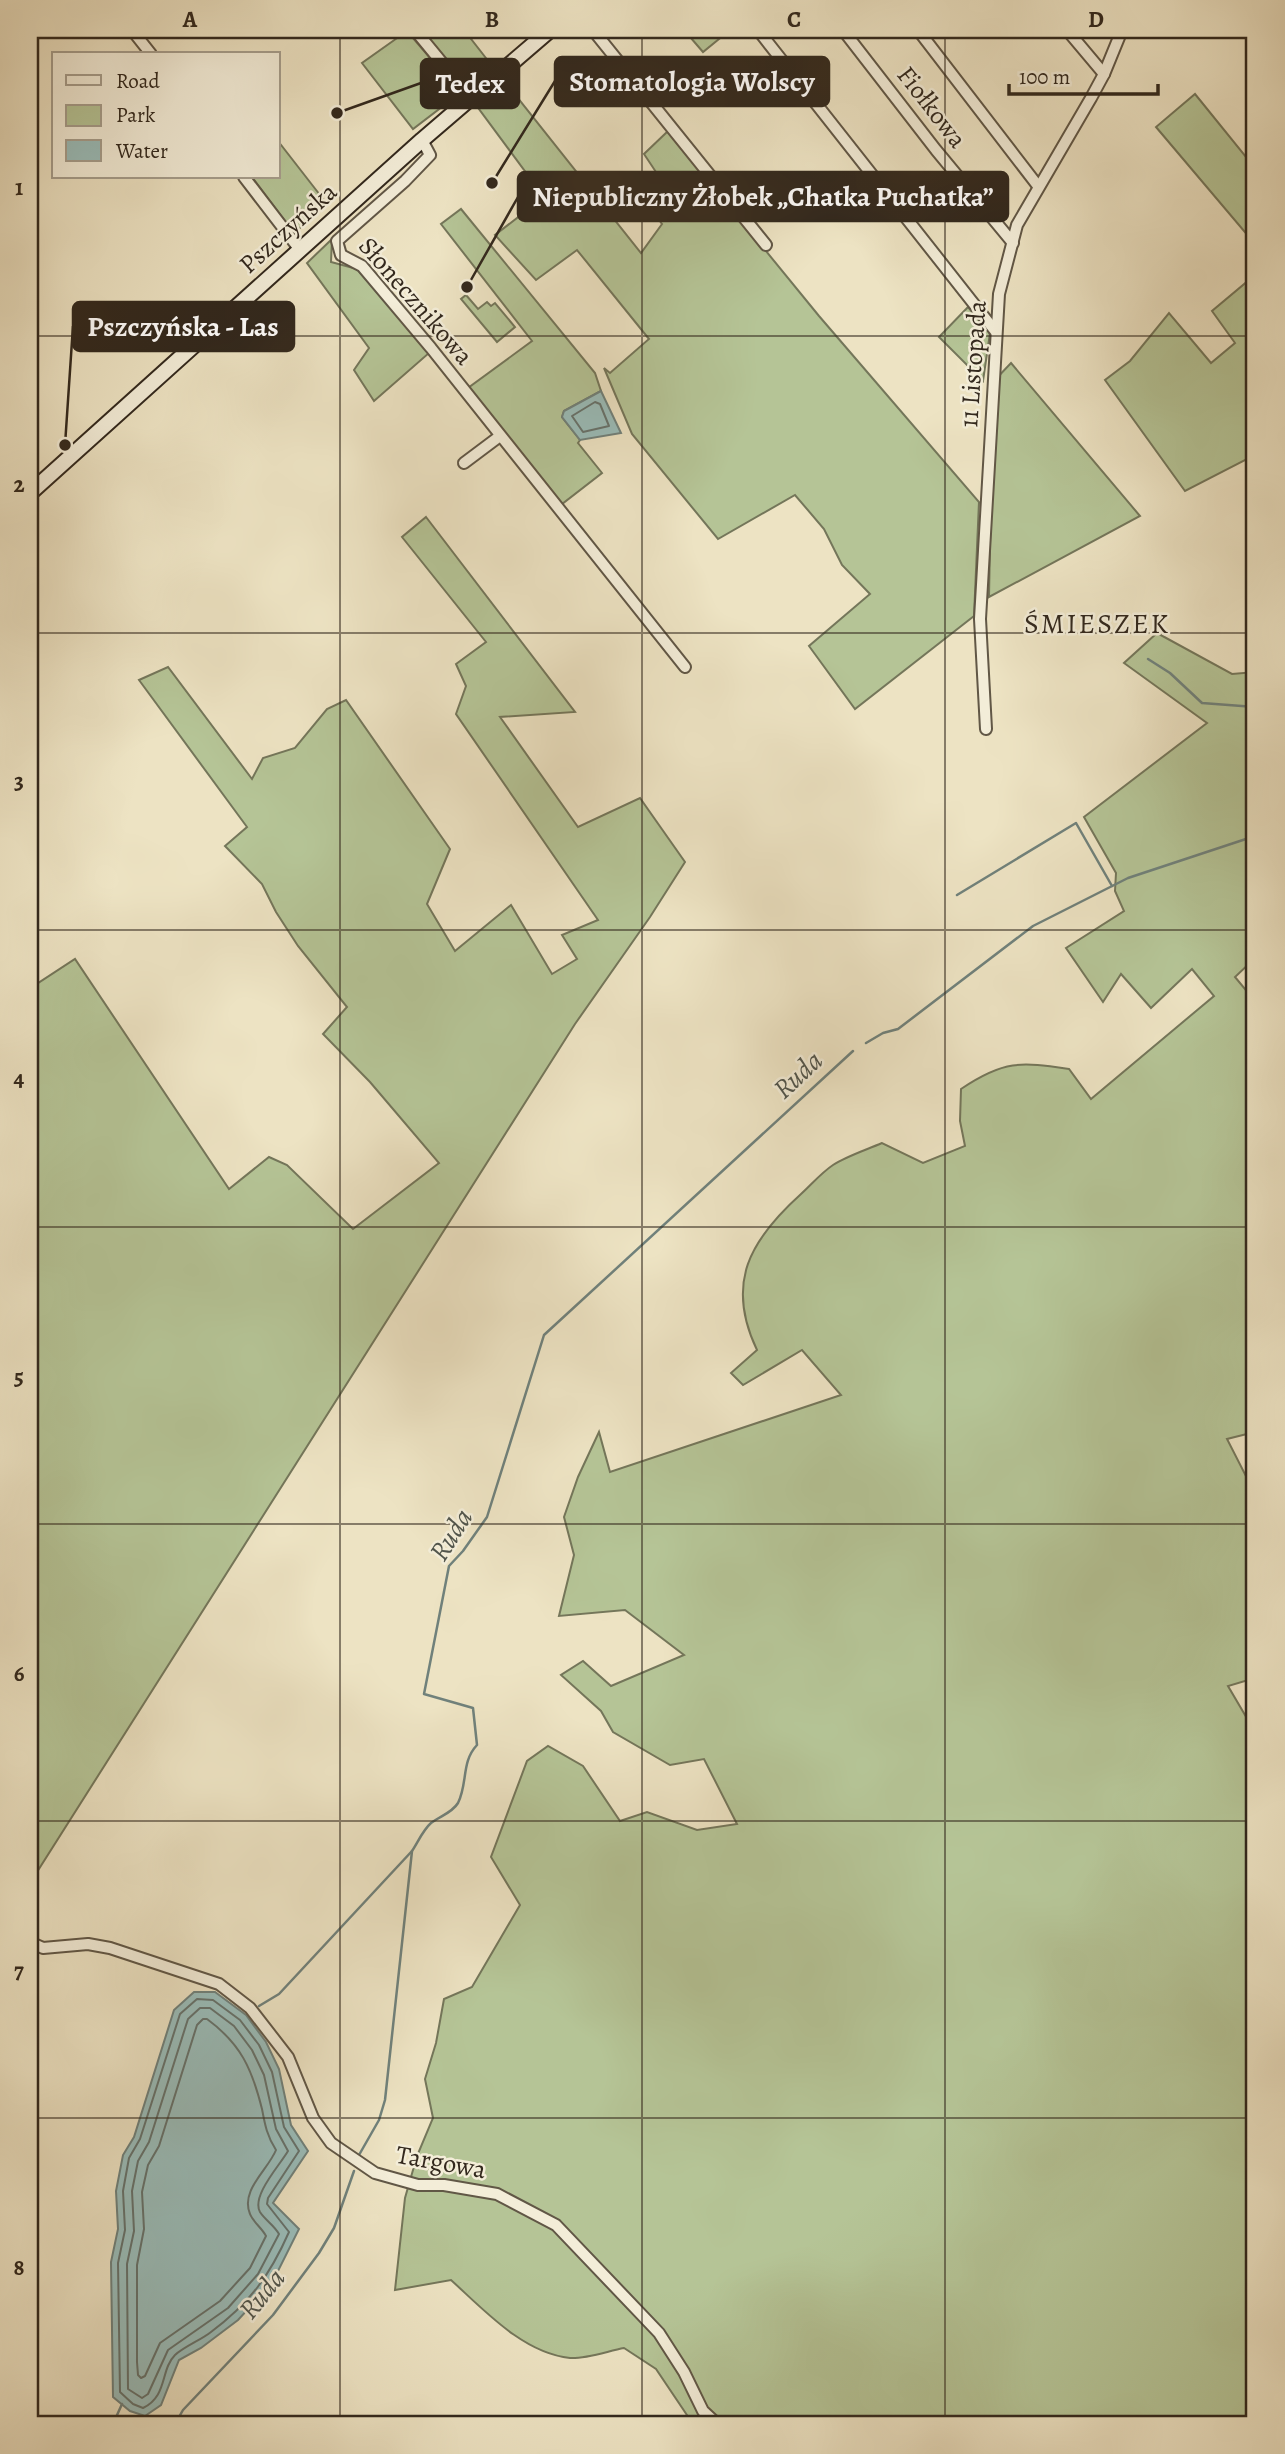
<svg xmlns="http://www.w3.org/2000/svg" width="1285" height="2454" viewBox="0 0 1285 2454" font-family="Alegreya,serif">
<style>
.green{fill:#b5c496;stroke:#74765a;stroke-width:2}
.water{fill:#9abdba;stroke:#70817b;stroke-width:2}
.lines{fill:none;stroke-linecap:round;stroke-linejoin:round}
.shore{stroke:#66726c;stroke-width:2}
.stream{stroke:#70817b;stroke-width:2.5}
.street-casing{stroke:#615746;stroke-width:14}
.secondary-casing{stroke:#32281d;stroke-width:18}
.street{stroke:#f3edd8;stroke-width:10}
.secondary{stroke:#f3edd8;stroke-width:14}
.grid{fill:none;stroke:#32281d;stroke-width:2;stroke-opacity:0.55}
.labels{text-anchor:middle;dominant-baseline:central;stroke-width:5;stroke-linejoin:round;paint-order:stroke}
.street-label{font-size:26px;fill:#32281d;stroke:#f3edd8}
.neighbourhood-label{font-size:28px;letter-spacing:2px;fill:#32281d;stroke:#f3edd8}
.water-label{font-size:28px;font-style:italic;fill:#51554c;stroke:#f3edd8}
.leader{fill:none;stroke:#32281d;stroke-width:2.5}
.callout-dot{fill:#32281d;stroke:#f3edd8;stroke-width:2.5}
.callout{fill:#32281d;stroke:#32281d;stroke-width:2.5}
.callout-label{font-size:28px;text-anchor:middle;font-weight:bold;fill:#fff}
.neatline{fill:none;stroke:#32281d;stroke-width:2.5}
.grid-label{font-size:23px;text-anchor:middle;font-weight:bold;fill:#32281d}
</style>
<rect width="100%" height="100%" fill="#ede3c3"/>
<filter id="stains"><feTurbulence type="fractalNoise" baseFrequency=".00286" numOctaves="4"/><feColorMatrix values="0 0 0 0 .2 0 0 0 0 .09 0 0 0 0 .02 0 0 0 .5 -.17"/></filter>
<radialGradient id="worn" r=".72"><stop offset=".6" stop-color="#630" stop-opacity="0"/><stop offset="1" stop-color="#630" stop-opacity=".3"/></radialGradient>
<g class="green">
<polygon points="419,30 464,30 489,62 482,73 465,86"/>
<polygon points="684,30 730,30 703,52"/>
<polygon points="407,31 460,93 413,129 362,63"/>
<polygon points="506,83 641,253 662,224 637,190 656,172 644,154 668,131 819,316 979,502 974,616 855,709 809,646 870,594 842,565 824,529 795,495 718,539 632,434 604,368 610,373 649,339 577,250 536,280 495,235 544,197 479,109"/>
<polygon points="1195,94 1255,168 1255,244 1156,127"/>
<polygon points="278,141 327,204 294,233 252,177 278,177"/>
<polygon points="461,209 595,373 601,391 564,411 562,417 580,440 578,443 602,473 562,504 468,388 532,341 441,224"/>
<polygon points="332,239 331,262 357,269 429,353 374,401 354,370 369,348 307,263"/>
<polygon points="1255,275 1255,455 1185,491 1105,380 1130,361 1169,313 1211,363 1235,343 1212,311"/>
<polygon points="466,295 478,309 487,302 491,306 495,303 515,327 497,342 461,299"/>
<polygon points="968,307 990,333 983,381 939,337"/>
<polygon points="1011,363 1140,516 989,597 993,382"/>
<polygon points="426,517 575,712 500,717 578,827 640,798 685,862 650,917 575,1024 30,1883 30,971 38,983 75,959 229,1189 269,1157 287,1165 353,1229 439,1163 370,1082 323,1034 347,1007 298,946 276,912 262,884 225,846 247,827 139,680 168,667 252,779 263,758 295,748 327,709 346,700 450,849 427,904 455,951 511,905 552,974 577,959 562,935 598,920 456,714 466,686 456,664 486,642 402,537"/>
<path d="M1157,633L1232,674L1255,672V958L1235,977L1255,1001V1432L1227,1439L1251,1486H1255V1678L1228,1686L1255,1732V2424H693L656,2369L624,2348C608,2351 586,2359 570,2358C523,2353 484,2310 451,2280L395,2290L405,2198L417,2156L433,2118L425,2079L436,2043L444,1999L472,1987L520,1905L491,1857L527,1761L548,1746L583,1766L620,1821L647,1812L697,1830L737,1824L704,1759L670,1765L613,1732L601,1711L561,1675L583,1661L611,1686L684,1655L625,1610L559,1616L574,1555L564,1517L578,1477L599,1432L610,1472L841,1395L802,1350L743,1385L731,1373L757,1350C725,1283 750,1240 801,1194C811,1185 821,1173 833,1165C847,1156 866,1150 882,1143L923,1163L965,1146L960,1121L961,1089C1004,1060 1020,1062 1069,1069L1091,1099L1214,996L1192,969L1151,1008L1121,974L1103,1002L1066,948L1124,911L1115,891L1116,873L1084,817L1207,723L1124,663Z"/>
</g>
<g class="water">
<polygon points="601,391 621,433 580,440 562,417 564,411"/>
<polygon points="194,1992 215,1992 246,2015 266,2042 279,2069 291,2125 308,2151 273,2203 299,2229 272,2283 238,2320 201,2348 179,2360 161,2405 145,2416 130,2411 113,2397 111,2262 118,2229 116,2191 123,2155 134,2137 174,2010"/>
</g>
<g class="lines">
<g class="shore">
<polygon points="595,402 600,404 609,426 583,432 572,416"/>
<path d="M197,1999L213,2000L240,2020L259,2045L272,2072L284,2127L299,2151L268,2198L267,2204L289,2232C270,2275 250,2303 211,2332C201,2340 185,2346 175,2355C160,2370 168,2396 143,2408L133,2404L120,2392L118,2263L125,2230L123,2191L129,2158L140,2139L180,2014Z"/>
<path d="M200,2008H210L234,2026L252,2050L264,2075L276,2129L288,2151C280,2165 251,2196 260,2212C265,2220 274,2225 279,2234L258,2274L228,2308L168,2350L148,2394L142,2398L128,2389L127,2264L134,2231L132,2191L138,2161L149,2142L188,2019Z"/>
<path d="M203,2019H207C241,2044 252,2069 262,2109C265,2125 267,2136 276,2150C268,2170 240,2190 250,2214C253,2222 262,2228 266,2236L250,2268L220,2301L160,2343L145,2376L141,2378L138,2375L137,2362V2265L144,2229L142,2192L148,2165L159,2146L197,2025Z"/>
</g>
<g class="stream">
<polyline points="1148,659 1170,673 1202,703 1255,707"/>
<polyline points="957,895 1076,823 1112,886"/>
<polyline points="866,1043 883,1033 898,1029 1033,926 1128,878 1255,836"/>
<polyline points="259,2006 279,1994 412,1851"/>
<path d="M359,2155L379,2120L385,2100L412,1851C418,1842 423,1830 431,1823C440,1816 452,1813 458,1803C468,1783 461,1762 477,1745L473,1708L424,1694L449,1566L463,1551L487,1517L544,1335L853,1051"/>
<polyline points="113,2424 122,2404"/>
<polyline points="175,2424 183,2410 273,2315 319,2253 334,2228 354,2171"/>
</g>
<g class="street-casing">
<g id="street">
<polyline points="132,30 151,54"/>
<polyline points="415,30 471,98"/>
<polyline points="593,30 766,245"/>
<polyline points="758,30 996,332"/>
<polyline points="843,30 936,150 1013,243"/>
<polyline points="918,30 1038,186"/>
<polyline points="1067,30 1104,74"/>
<polyline points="422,140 430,155 405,181 337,241 341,255 362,266 431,348 685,667"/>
<polyline points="244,177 300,250"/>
<polyline points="464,463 500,436"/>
<polyline points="986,729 980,619 999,294 1017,225 1091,98 1104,74 1122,30"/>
<polyline points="30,1942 43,1948 88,1944 110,1948 219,1984 250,2008 288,2057 313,2118 331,2143 375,2173 418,2185 444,2185 497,2194 556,2225 659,2333 684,2372 703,2411 717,2424"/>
</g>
</g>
<g class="secondary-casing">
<polyline id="secondary" points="30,493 422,140 550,30"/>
</g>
<use href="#street" class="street"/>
<use href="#secondary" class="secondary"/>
</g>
<path class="grid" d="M340,30V2424M642,30V2424M945,30V2424M30,336H1255M30,633H1255M30,930H1255M30,1227H1255M30,1524H1255M30,1821H1255M30,2118H1255"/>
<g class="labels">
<g class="street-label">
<text transform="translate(932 107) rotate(52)">Fiołkowa</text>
<text transform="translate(288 228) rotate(-42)">Pszczyńska</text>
<text transform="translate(416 301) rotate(49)">Słonecznikowa</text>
<text transform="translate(973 364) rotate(-86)">11 Listopada</text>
<text transform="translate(441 2162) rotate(10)">Targowa</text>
</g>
<g class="neighbourhood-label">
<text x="1097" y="624">ŚMIESZEK</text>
</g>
<g class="water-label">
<text transform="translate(798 1075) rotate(-43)">Ruda</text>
<text transform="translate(451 1535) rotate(-58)">Ruda</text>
<text transform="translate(262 2294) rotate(-51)">Ruda</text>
</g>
</g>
<path class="leader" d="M492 183L555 81M337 113L421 83M467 287L518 197M65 445L73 326"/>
<g class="callout-dot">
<circle cx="492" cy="183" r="7"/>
<circle cx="337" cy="113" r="7"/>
<circle cx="467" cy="287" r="7"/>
<circle cx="65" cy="445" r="7"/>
</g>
<g class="callout">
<rect x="555" y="57" width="274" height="49" rx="7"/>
<rect x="421" y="59" width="98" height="49" rx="7"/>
<rect x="518" y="172" width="490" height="49" rx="7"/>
<rect x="73" y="302" width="221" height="49" rx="7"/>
</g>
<g class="callout-label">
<text x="692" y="91">Stomatologia Wolscy</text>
<text x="470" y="93">Tedex</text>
<text x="763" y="206">Niepubliczny Żłobek „Chatka Puchatka”</text>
<text x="183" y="336">Pszczyńska - Las</text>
</g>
<rect width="1285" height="2454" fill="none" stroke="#ede3c3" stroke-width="77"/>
<rect x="52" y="52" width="228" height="126" fill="#f3edd8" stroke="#a69e8d" stroke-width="2"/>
<rect x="66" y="75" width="35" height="10" fill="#f3edd8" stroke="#a69e8d" stroke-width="2"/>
<text x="116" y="88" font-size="21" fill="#32281d">Road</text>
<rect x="66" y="105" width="35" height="21" fill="#b5c496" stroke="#a69e8d" stroke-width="2"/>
<text x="116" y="122" font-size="21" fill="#32281d">Park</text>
<rect x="66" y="140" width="35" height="21" fill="#9abdba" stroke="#a69e8d" stroke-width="2"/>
<text x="116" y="158" font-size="21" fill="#32281d">Water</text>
<path d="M1009 84v10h149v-10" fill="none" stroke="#32281d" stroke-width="3.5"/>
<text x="1019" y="84" font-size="21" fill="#32281d" stroke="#f3edd8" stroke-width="5" paint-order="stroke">100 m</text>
<rect x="38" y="38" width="1208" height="2378" class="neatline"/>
<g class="grid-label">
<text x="190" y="27">A</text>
<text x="492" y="27">B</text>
<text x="794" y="27">C</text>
<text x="1096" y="27">D</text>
<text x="19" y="195">1</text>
<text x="19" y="492">2</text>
<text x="19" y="789">3</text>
<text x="19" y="1086">4</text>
<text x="19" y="1384">5</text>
<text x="19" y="1681">6</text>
<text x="19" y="1978">7</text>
<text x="19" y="2275">8</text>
</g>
<rect width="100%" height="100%" filter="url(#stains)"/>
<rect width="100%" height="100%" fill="url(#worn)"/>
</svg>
